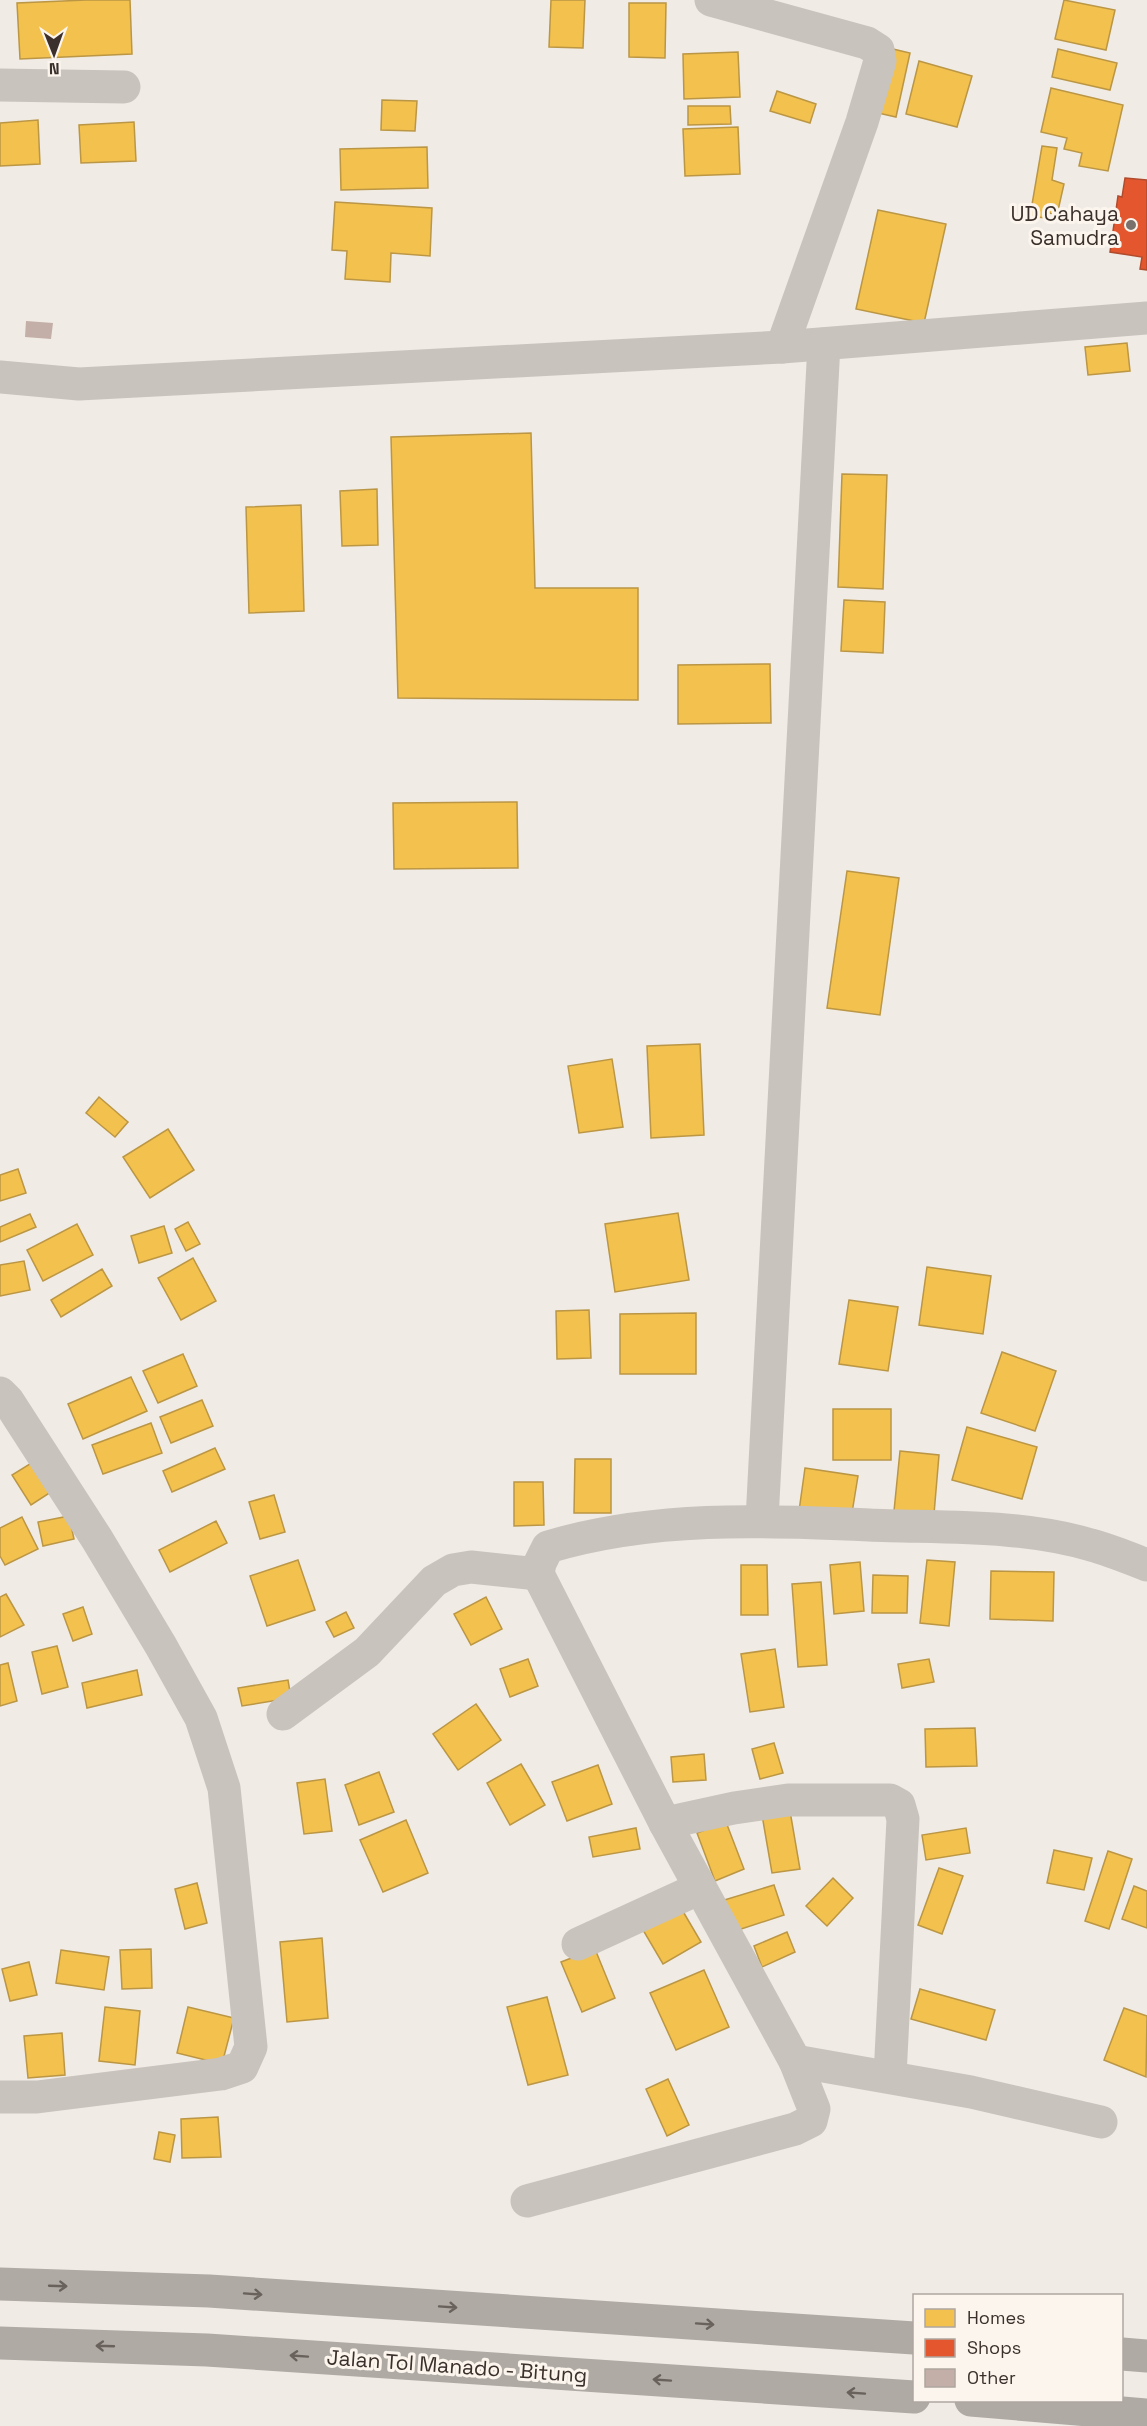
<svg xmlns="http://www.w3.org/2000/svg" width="1147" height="2426" viewBox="0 0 1147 2426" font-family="'Space Grotesk',sans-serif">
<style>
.homes{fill:#f2c14e;stroke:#bb9644;stroke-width:1.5}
.shops{fill:#e4572e;stroke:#b14b2d;stroke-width:1.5}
.building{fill:#c3afa7}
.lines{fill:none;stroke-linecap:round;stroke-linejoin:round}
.minor{stroke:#c9c3be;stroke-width:33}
.highway{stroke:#afaaa4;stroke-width:33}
.oneway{stroke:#69615b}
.poi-dot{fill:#7a716c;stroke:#fbf5ee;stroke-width:2}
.labels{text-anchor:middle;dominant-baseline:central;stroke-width:6;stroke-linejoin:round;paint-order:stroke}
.poi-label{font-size:21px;fill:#3b302b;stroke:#fbf5ee;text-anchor:end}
.street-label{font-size:21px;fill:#3b302b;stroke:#fbf5ee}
</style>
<rect width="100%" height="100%" fill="#f0ebe5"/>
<g class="homes">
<polygon points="86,0 130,0 132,54 20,59 17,3"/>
<polygon points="551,0 585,0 583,48 549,47"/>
<polygon points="1064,0 1115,10 1106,50 1055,39"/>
<polygon points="629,3 666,3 665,58 629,57"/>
<polygon points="893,49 910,53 896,117 878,113"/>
<polygon points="1058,49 1117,63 1110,90 1052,77"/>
<polygon points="738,52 740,97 684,99 683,54"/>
<polygon points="919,61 972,76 957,127 906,114"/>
<polygon points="1051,88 1123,105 1108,171 1079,166 1082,153 1064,149 1067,138 1041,132"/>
<polygon points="777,91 816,104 810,123 770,111"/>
<polygon points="382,100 417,101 415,131 381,130"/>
<polygon points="688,106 730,106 731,124 688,125"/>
<polygon points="38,120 40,164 0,166 0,123"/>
<polygon points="134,122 136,161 81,163 79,125"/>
<polygon points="738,127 740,174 685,176 683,129"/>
<polygon points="1042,146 1057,148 1052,180 1064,184 1057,215 1046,212 1045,218 1030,216"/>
<polygon points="427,147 428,188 341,190 340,149"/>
<polygon points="335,202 432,208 430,256 391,253 390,282 345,279 347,251 332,250"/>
<polygon points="878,210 946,224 924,323 856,309"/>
<polygon points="1127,343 1130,371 1088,375 1085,347"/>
<polygon points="531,433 535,588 638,588 638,700 398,698 391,437"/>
<polygon points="842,474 887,475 883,589 838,587"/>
<polygon points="377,489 378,545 342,546 340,491"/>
<polygon points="301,505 304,611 249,613 246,507"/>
<polygon points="844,600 885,602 883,653 841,651"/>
<polygon points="770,664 771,723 678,724 678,665"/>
<polygon points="517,802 518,868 394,869 393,803"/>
<polygon points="847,871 899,878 880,1015 827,1008"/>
<polygon points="700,1044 704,1135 651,1138 647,1046"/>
<polygon points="612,1059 623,1127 579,1133 568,1066"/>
<polygon points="99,1097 128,1122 115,1137 86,1113"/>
<polygon points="168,1129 194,1170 150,1198 123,1157"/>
<polygon points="18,1169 26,1193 0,1201 0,1175"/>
<polygon points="678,1213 689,1280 615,1292 605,1224"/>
<polygon points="30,1214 36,1227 0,1242 0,1227"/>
<polygon points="188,1222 200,1244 186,1251 175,1229"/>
<polygon points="77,1224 93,1255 43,1281 27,1250"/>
<polygon points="164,1226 172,1253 139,1263 131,1236"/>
<polygon points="193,1258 216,1301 181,1320 158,1278"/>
<polygon points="24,1261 30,1290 0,1296 0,1265"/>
<polygon points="927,1267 991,1276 983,1334 919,1325"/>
<polygon points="102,1269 112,1286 61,1317 51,1300"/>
<polygon points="849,1300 898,1307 888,1371 839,1364"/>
<polygon points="589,1310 591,1358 557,1359 556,1311"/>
<polygon points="696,1313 696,1374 620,1374 620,1314"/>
<polygon points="1002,1352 1056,1371 1035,1431 981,1413"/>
<polygon points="183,1354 197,1386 158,1403 143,1371"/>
<polygon points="131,1377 147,1411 83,1439 68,1404"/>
<polygon points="202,1400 213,1426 171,1443 160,1417"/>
<rect x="833" y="1409" width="58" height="51"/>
<polygon points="151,1423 162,1453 103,1474 92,1445"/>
<polygon points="967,1427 1037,1447 1022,1499 952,1480"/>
<polygon points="215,1448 225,1469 172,1492 163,1471"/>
<polygon points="900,1451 939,1455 934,1514 894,1511"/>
<polygon points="575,1459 611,1459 611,1513 574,1513"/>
<polygon points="33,1462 51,1492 31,1505 12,1475"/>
<polygon points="805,1468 858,1476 851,1519 799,1511"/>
<polygon points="514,1482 543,1482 544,1525 514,1526"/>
<polygon points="274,1495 285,1532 260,1539 249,1502"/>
<polygon points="69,1516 74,1539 43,1546 38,1522"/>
<polygon points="22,1517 38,1549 5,1565 0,1556 0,1528"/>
<polygon points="216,1521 227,1543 170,1572 159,1550"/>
<polygon points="298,1560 315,1610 267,1626 250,1576"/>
<polygon points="927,1560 955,1562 949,1626 920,1623"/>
<polygon points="860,1562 864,1611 834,1614 830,1565"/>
<polygon points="741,1565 767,1565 768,1615 741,1615"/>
<polygon points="991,1571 1054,1572 1053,1621 990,1619"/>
<polygon points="873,1575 908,1576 907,1613 872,1613"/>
<polygon points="821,1582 827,1665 798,1667 792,1584"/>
<polygon points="6,1594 24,1625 0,1637 0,1597"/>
<polygon points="486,1597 502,1629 471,1645 454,1614"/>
<polygon points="83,1607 92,1634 73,1641 63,1614"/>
<polygon points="346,1612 354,1628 334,1637 326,1622"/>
<polygon points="57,1646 68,1687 42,1694 32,1652"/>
<polygon points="775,1649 784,1707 750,1712 741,1654"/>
<polygon points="528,1659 538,1686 510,1697 500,1669"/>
<polygon points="929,1659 934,1682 902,1688 898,1664"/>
<polygon points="8,1663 17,1701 0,1706 0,1665"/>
<polygon points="137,1670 142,1695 87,1708 82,1683"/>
<polygon points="288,1680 291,1698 242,1706 238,1688"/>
<polygon points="476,1704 501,1740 458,1770 433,1734"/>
<polygon points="975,1728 977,1766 926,1767 925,1729"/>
<polygon points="774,1743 783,1773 760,1779 752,1749"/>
<polygon points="704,1754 706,1780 673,1782 671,1757"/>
<polygon points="521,1764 545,1805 510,1825 487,1783"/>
<polygon points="598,1765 612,1804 567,1821 552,1782"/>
<polygon points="379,1772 394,1812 359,1825 345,1785"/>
<polygon points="325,1779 332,1831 304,1834 297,1783"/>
<polygon points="790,1811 800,1869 772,1873 762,1815"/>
<polygon points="406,1820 428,1873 383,1892 360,1840"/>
<polygon points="726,1822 744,1869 715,1881 697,1833"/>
<polygon points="636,1828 640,1849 593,1857 589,1837"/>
<polygon points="966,1828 970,1853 926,1860 922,1835"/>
<polygon points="1054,1850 1092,1858 1084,1890 1047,1883"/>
<polygon points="1108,1851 1132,1859 1109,1929 1085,1921"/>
<polygon points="939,1868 963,1876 942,1934 918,1925"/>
<polygon points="833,1878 853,1898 827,1926 806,1906"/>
<polygon points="197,1883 207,1923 185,1929 175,1889"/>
<polygon points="774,1885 784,1915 732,1932 721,1901"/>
<polygon points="1134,1886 1147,1891 1147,1928 1122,1919"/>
<polygon points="681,1908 701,1942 663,1964 643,1930"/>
<polygon points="787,1932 795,1952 762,1967 754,1946"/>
<polygon points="322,1938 328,2018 287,2022 280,1942"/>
<polygon points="151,1949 152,1988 122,1989 120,1950"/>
<polygon points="595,1949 615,1998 582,2012 561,1962"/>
<polygon points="61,1950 109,1957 104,1990 56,1983"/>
<polygon points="29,1962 37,1995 10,2001 2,1969"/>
<polygon points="704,1970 729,2027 676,2050 650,1993"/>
<polygon points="920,1989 995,2010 986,2040 911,2019"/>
<polygon points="547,1997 568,2075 528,2085 507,2007"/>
<polygon points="105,2007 140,2011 135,2065 99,2061"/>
<polygon points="188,2007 234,2018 222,2064 177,2053"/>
<polygon points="1124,2008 1147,2016 1146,2077 1104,2060"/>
<polygon points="62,2033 65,2075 28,2078 24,2036"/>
<polygon points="668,2079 689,2125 667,2136 646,2089"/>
<polygon points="218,2117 221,2157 182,2158 181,2119"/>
<polygon points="159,2132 175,2135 170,2162 154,2159"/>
</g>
<polygon class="shops" points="1125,178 1147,180 1147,270 1140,269 1142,257 1110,252 1118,196 1122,197"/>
<polygon class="building" points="26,321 53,323 51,339 25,337"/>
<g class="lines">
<g class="minor">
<polyline points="711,0 867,43 878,50 880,61 862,122 782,347"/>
<polyline points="0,85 124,87"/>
<polyline points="0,377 79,384 782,347 1147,318"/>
<polyline points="0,1393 8,1401 97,1539 161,1646 201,1718 224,1788 251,2047 242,2067 221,2074 37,2097 0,2097"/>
<polyline points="762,1520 824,344"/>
<polyline points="283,1714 367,1652 434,1581 453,1570 471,1567 538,1574"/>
<polyline points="665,1823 734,1808 788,1800 890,1800 899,1805 903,1819 890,2076"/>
<polyline points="578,1944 700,1888"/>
<polyline points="795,2061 971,2092 1101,2122"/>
<path d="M527,2201L795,2129L811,2121L814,2109L795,2061L665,1823L538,1574L540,1563L548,1547C651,1516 762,1520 869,1525C942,1528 1020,1524 1091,1545C1110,1550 1129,1558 1147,1565"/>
</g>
<g class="highway">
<polyline points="0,2284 209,2291 914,2338"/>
<polyline points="0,2343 207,2350 914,2397"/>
<polyline points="1122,2354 1147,2356"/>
<polyline points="971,2400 1147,2415"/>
</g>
</g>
<defs><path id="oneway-shaft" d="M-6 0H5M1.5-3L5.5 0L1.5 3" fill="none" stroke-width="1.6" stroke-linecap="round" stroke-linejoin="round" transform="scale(1.5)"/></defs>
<g class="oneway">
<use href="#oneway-shaft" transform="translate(58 2286) rotate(2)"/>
<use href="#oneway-shaft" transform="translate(253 2294) rotate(4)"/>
<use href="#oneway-shaft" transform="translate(448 2307) rotate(4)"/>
<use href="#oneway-shaft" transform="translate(705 2324) rotate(4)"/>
<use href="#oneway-shaft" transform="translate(105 2346) rotate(-178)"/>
<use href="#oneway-shaft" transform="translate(299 2356) rotate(-176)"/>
<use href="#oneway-shaft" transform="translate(662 2380) rotate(-176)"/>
<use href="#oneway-shaft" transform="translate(856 2393) rotate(-176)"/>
</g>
<circle class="poi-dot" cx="1131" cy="225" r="6"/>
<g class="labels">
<g class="poi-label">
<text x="1119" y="213">UD Cahaya<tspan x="1119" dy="24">Samudra</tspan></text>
</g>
<g class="street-label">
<text transform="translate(457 2366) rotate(4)">Jalan Tol Manado - Bitung</text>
</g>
</g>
<rect x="913" y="2294" width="210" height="108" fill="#fbf5ee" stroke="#aea6a0" stroke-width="1.5"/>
<rect x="925" y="2309" width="30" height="18" fill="#f2c14e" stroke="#aea6a0" stroke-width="1.5"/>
<text x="967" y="2324" font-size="18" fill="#3b302b">Homes</text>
<rect x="925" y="2339" width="30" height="18" fill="#e4572e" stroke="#aea6a0" stroke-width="1.5"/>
<text x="967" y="2354" font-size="18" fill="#3b302b">Shops</text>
<rect x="925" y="2369" width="30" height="18" fill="#c3afa7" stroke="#aea6a0" stroke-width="1.5"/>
<text x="967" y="2384" font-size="18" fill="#3b302b">Other</text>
<g transform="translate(54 54) rotate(179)" stroke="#fbf5ee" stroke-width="4.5" paint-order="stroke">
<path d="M0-4.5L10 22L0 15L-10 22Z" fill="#3b302b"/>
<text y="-9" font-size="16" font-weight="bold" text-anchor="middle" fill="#3b302b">N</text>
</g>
</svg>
